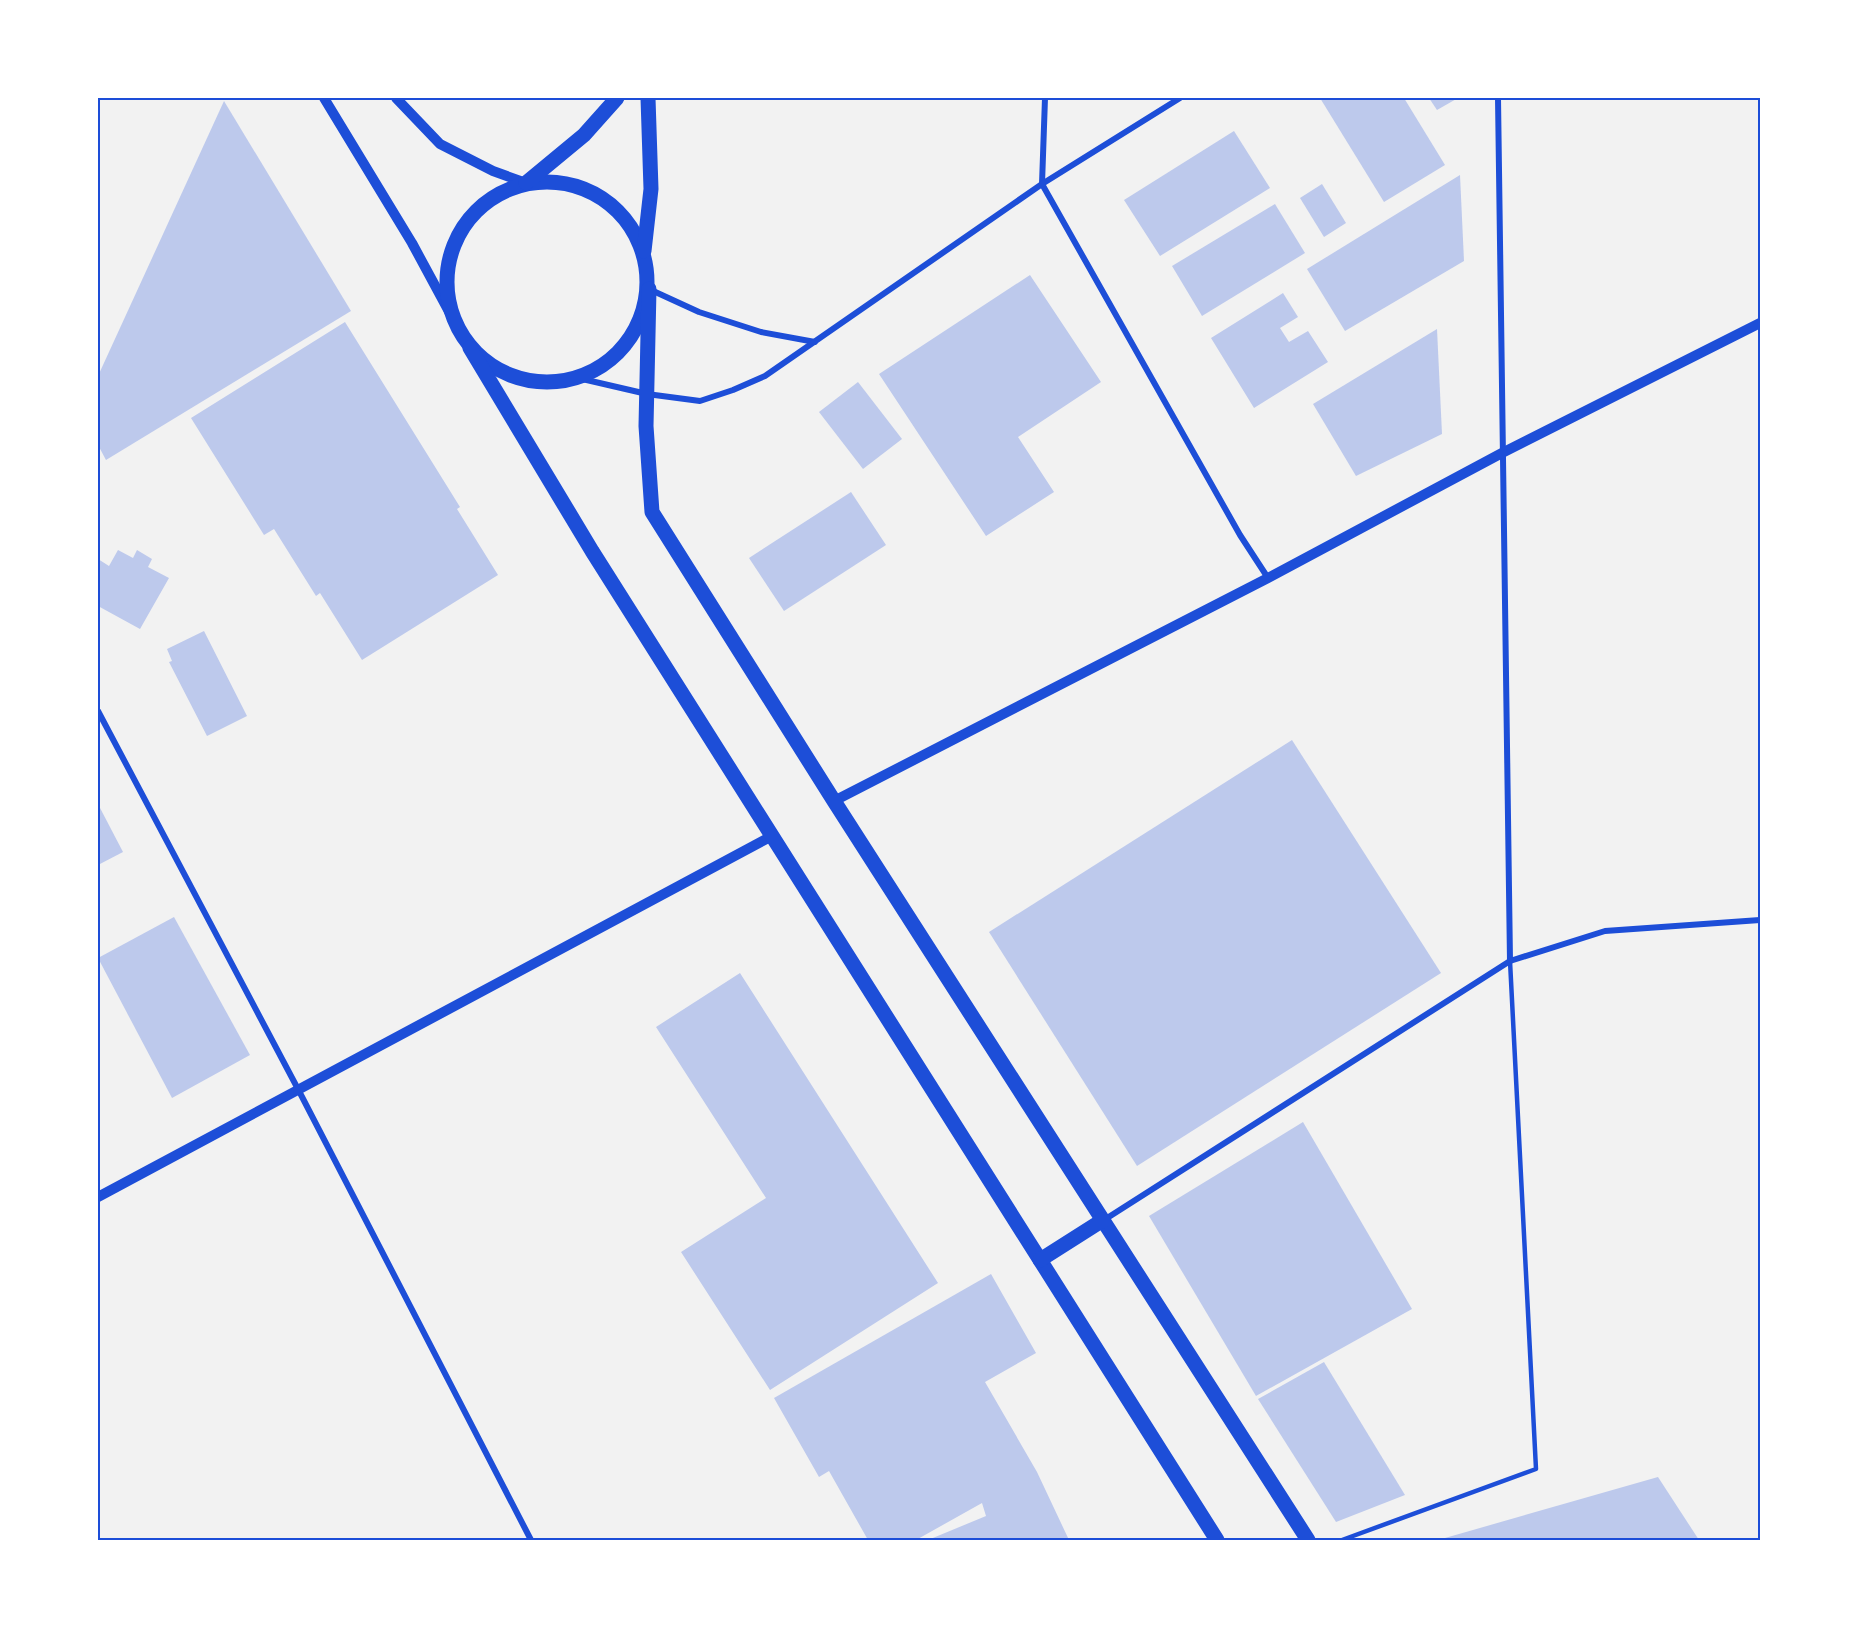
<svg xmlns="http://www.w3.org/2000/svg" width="1858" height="1638" viewBox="0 0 1858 1638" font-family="'Noto Serif',serif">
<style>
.building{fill:#bdc9ec}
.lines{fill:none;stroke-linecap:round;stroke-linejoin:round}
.service{stroke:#1d4ed8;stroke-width:4.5}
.minor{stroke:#1d4ed8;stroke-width:6}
.tertiary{stroke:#1d4ed8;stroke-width:10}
.primary{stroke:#1d4ed8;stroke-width:15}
.neatline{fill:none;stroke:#1d4ed8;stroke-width:2}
</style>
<rect width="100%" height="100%" fill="#f2f2f2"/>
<g class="building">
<polygon points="1320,98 1404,98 1445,165 1384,202"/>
<polygon points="1429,98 1458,98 1437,110"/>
<polygon points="224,101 351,311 106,460 98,445 98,376"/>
<polygon points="1234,131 1270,188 1160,256 1124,200"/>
<polygon points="1460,175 1464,261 1345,331 1307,269"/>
<polygon points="1322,184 1346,223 1324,237 1300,198"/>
<polygon points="1275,204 1305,253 1202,316 1172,266"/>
<polygon points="1030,275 1101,382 1018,437 1054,492 986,536 879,374"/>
<polygon points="1283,293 1298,317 1280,328 1289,342 1308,331 1328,362 1254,408 1211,338"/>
<polygon points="345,322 460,507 457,509 498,575 362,660 320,593 316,596 274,529 264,535 191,418"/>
<polygon points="1437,329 1442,434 1356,476 1313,404"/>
<polygon points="858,382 902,439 863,469 819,412"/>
<polygon points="851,492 886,545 784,611 749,558"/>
<polygon points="118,550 133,558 137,550 152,559 148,567 169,578 140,629 98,606 98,559 109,566"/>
<polygon points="204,631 247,716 207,736 169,662 172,661 167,649"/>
<polygon points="1292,740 1441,973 1137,1166 989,932"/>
<polygon points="99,806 123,852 98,865 98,807"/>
<polygon points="174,917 250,1055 172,1098 98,958"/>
<polygon points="740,973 938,1283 770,1390 681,1252 766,1198 656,1027"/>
<polygon points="1303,1122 1412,1309 1256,1396 1149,1216"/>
<polygon points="991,1274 1036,1353 985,1382 1037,1472 1069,1540 928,1540 986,1516 982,1503 916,1540 868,1540 829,1471 819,1477 774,1398"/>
<polygon points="1324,1362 1405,1495 1336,1522 1258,1399"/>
<polygon points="1658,1477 1699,1540 1438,1540"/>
</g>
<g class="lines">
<polyline class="service" points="1342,1540 1536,1469 1510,961"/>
<g class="minor">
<polyline points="1045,98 1042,184 1240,535 1268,578"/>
<polyline points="1498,98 1510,961"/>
<polyline points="651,290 699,312 761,332 815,342"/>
<polyline points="578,378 647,394 700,401 733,390 765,376 1042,184 1180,98"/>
<polyline points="98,711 299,1091 531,1540"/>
<polyline points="1104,1220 1510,961 1605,931 1760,920"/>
</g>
<g class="tertiary">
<polyline points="324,98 412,243 452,317"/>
<polyline points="396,98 440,144 493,171 526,183"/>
<polyline points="834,801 1268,578 1502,453 1760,323"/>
<polyline points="98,1197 772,836"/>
</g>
<g class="primary">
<circle cx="547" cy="282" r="100"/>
<polyline points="526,183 584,135 617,98"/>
<polyline points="644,251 651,189 648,98"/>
<polyline points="649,289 646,426 652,512 834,801 1308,1540"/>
<polyline points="470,348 592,551 1217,1540"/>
<polyline points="1040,1260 1103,1220"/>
</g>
</g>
<rect width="1858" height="1638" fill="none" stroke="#ffffff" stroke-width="198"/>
<rect x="99" y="99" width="1660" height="1440" class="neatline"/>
</svg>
